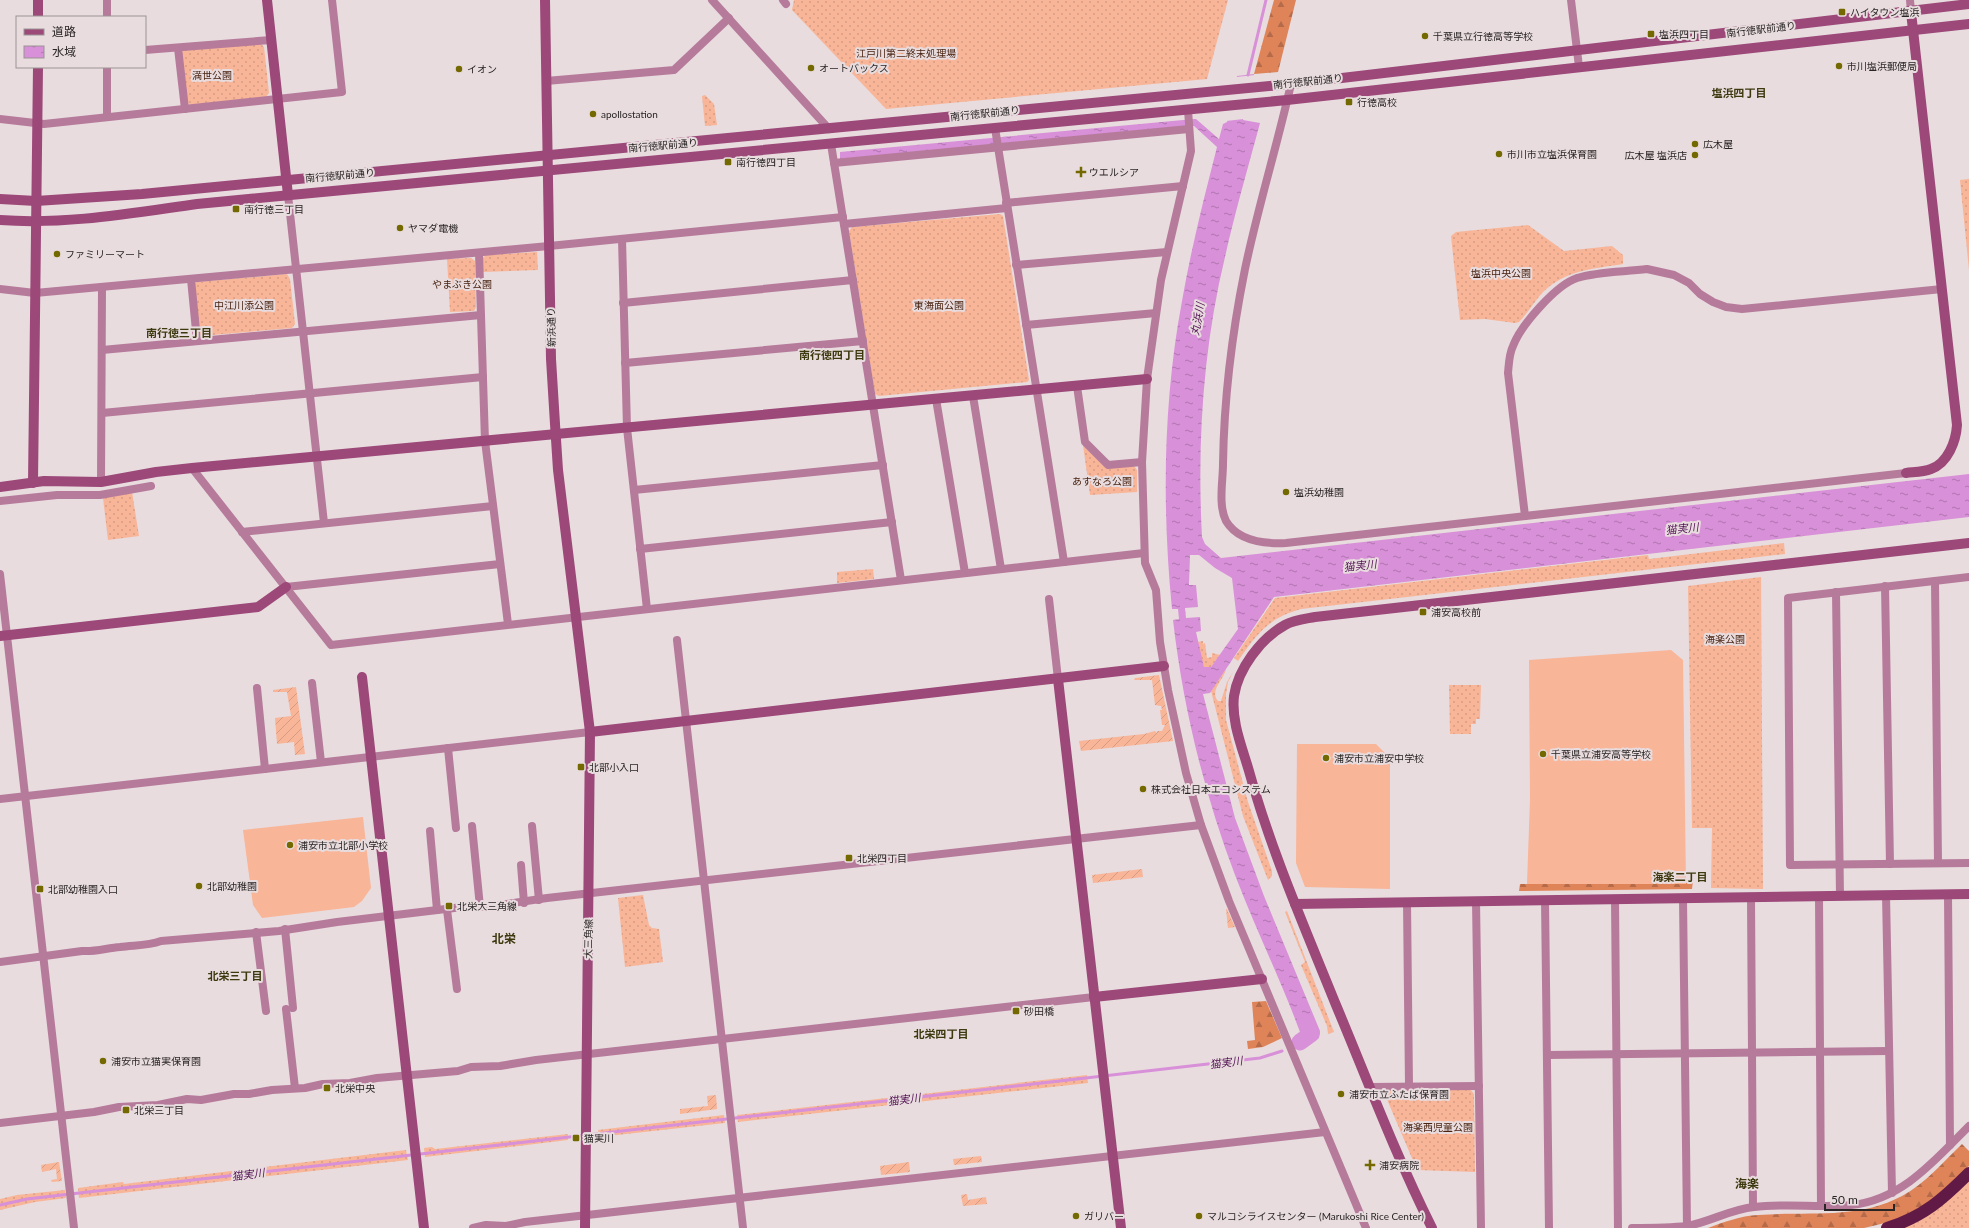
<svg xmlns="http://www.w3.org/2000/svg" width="1969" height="1228" viewBox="0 0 1969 1228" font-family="Lato,'Noto Sans JP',sans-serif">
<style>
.grass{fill:url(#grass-dots)}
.forest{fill:url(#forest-firs)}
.garden{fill:url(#garden-furrows)}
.pitch{fill:#f8b598}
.water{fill:url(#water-ripples);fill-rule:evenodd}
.pier{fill:#e8dcde}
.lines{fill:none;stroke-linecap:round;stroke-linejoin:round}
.stream{stroke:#d890d8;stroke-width:3}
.river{stroke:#d890d8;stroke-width:17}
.street{stroke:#b67b9b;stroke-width:8}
.secondary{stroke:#9c4879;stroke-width:10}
.highway{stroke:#601a45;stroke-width:12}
.poi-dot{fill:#736900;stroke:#e8dcde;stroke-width:1.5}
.labels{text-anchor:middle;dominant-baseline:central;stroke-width:4;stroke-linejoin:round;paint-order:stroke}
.poi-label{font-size:10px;fill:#292525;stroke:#e8dcde;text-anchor:start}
.street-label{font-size:10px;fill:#292525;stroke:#e8dcde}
.park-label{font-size:10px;fill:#482311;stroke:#e8dcde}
.neighbourhood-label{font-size:11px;font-weight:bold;fill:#3d390f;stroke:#e8dcde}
.water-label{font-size:11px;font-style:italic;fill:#541456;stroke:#e8dcde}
.quarter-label{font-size:12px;font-weight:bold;fill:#3d390f;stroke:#e8dcde}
</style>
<defs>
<pattern id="grass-dots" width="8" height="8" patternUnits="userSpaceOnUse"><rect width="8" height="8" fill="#f8b598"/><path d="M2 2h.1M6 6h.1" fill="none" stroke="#d59c83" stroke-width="1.8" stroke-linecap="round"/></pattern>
<pattern id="forest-firs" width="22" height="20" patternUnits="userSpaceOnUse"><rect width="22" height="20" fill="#df8359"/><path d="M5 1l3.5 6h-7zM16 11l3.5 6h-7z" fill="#b56b49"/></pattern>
<pattern id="garden-furrows" width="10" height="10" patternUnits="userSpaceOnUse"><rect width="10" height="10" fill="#f8b598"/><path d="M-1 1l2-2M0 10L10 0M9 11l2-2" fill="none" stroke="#d59c83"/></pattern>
<pattern id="water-ripples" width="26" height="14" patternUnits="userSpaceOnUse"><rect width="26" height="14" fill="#d890d8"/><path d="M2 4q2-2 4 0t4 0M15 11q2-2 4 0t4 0" fill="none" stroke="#af75af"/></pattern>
</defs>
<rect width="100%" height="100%" fill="#e8dcde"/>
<g class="grass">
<polygon points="794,0 1228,0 1207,79 886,109 792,10"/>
<polygon points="261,44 264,47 269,93 266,97 190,105 187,102 181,53 184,50"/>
<polygon points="705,95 714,104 717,125 705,126 702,96"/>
<polygon points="1969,179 1969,270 1960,180"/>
<polygon points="1000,214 1003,216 1029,380 1027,382 879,396 875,394 849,231 852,227"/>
<path d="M1528,225L1564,251L1612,246L1623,255V264C1592,269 1565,270 1542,293C1534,302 1528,313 1519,322L1515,323L1485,319L1460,320L1451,236L1456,232Z"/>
<polygon points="537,252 538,270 483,272 483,258 486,255"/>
<polygon points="471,258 475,261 476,307 474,311 450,312 447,259"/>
<polygon points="287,274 290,279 295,324 292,328 201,336 198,333 193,285 197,282"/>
<polygon points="1083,445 1106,468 1134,466 1137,470 1137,492 1090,495"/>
<polygon points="132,492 139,536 108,540 103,498"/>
<path d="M1784,543L1785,554L1301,609C1268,618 1257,634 1238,661L1234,658L1275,598L1648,555L1649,559Z"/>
<polygon points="873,569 874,579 837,583 837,572"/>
<polygon points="1761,577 1763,889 1711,888 1712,828 1692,828 1688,586"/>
<polygon points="1203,641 1203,644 1205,643 1207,658 1212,657 1212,653 1220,655 1211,667 1204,667 1197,642"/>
<path d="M1226,669C1224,680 1209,690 1218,701H1221L1227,682L1233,672L1228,682L1226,694V720L1248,802L1272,871V876L1268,880L1243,816L1211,691Z"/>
<polygon points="1449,685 1481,685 1480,719 1476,719 1476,724 1471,724 1471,734 1450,734"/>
<polygon points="643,895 649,925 652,928 659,929 663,962 625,967 618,898"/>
<polygon points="1287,911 1334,1032 1328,1034 1327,1026 1301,965 1305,962 1285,912"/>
<polygon points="1087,1075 1088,1083 738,1122 737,1115"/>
<polygon points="1470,1089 1474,1094 1475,1172 1417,1170 1383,1090"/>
<polygon points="724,1115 725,1123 599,1137 598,1130"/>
<polygon points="568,1134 568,1140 425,1157 424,1148 432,1147 435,1149"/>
<polygon points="406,1150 408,1160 79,1198 78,1188 123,1182 124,1184"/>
<polygon points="1969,1177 1969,1228 1899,1228"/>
<polygon points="65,1190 66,1198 35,1202 0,1210 0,1199 17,1195"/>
</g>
<g class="forest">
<polygon points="1274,0 1296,0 1278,72 1254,74"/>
<polygon points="1690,880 1693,881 1692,889 1519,891 1520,884 1685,884"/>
<polygon points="1266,1001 1282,1038 1263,1047 1248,1049 1247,1041 1255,1040 1252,1002"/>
<path d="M1962,1144L1969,1151V1166C1953,1182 1935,1202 1915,1212C1899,1220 1881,1224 1864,1228H1708C1724,1222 1740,1216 1758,1215C1807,1211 1857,1220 1902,1196C1925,1184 1943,1162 1962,1144Z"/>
</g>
<g class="garden">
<polygon points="1159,675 1173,741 1081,751 1079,741 1144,734 1155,731 1157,733 1157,731 1162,731 1165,725 1162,725 1160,710 1162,710 1161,706 1155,705 1152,680 1134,680 1135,678"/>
<polygon points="296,687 305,754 295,755 294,742 277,744 275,718 291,716 287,692 273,692 273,690"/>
<polygon points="1142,869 1143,877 1093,883 1092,875"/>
<polygon points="1226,909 1227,909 1235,927 1228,928"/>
<polygon points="716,1095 717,1109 680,1114 680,1109 708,1106 707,1096"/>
<polygon points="981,1156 982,1162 954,1165 953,1159"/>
<polygon points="59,1162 62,1181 52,1182 51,1180 57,1179 56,1169 42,1172 41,1165"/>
<polygon points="909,1162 910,1172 881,1175 880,1166"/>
<polygon points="967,1194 968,1200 986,1197 987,1204 963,1206 961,1195"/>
</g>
<g class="pitch">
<polygon points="1671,650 1683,660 1686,884 1527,884 1530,799 1529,660"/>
<polygon points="1297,744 1376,744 1390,758 1390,889 1305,887 1296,863"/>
<polygon points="363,817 371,888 362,901 354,907 262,918 253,905 243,830"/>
</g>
<path class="water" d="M1254,74L1243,120L1260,123C1248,168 1235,212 1225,257C1203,348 1197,444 1202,537L1205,544L1221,558L1969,474V517L1274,597L1210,693L1203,694L1235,818L1264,896L1320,1031L1319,1038L1305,1046C1285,988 1257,933 1235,875C1204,793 1183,707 1173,620L1179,619L1178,609H1172C1162,508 1163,402 1182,301C1191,249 1204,198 1217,147L1194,126L840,159V152L1194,119H1196L1219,139L1223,124L1227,122L1237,76ZM1190,555H1199L1215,568L1232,578L1238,629L1211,667H1204L1196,632L1201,631L1200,617L1186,618L1185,608L1198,607L1196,585H1189Z"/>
<polygon class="pier" points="1255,75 1244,119 1226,121 1236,77"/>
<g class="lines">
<g class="stream">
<polyline points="1248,75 1266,0"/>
<polyline points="0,1205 27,1199 1260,1058 1282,1051"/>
</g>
<polyline class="river" points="1300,1042 1311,1034 1306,1022"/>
<g class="street">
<polyline points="107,0 107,17"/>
<polyline points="712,0 829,129"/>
<polyline points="783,0 786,4"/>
<polyline points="1571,0 1579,67"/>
<polyline points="1910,0 1911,12"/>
<polyline points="178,48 185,109"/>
<polyline points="145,50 271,40"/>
<polyline points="107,67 107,117"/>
<polyline points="546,81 674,70 729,18"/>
<path d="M1291,84C1277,146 1258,207 1245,269C1232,333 1224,398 1223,464C1223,481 1218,505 1226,521C1238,541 1265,544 1286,543L1906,473"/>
<polyline points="1188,110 1191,151 1161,280 1147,379 1142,462 1145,563 1156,590 1160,642 1168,690 1186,773 1201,825 1229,901 1366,1228"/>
<polyline points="0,119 44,124 342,92 332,0"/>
<polyline points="995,128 1064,562"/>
<polyline points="831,144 901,580"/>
<polyline points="834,163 1189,129"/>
<polyline points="288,195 324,523"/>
<polyline points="1006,203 1183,186"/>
<polyline points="844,224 1007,208"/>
<polyline points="622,239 627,428 647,609"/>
<polyline points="479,253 485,441 508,624"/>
<polyline points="1016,265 1167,252"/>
<polyline points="191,279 197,341"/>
<polyline points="0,289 35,293 549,246 843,217"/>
<polyline points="623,303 853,280"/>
<polyline points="1026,325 1156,313"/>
<polyline points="102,350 481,315"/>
<polyline points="625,363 863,341"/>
<polyline points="1077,386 1085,442 1108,465 1142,462"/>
<polyline points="973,396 1001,569"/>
<polyline points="936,399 965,573"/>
<polyline points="102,413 483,377"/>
<polyline points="192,468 331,645 1144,553"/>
<polyline points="101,482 102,287"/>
<polyline points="634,490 883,465"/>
<polyline points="0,501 57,495 100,495 151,486"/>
<path d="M1525,516L1508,373C1509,363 1509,354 1513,346C1521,325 1556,285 1577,278C1599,271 1625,272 1647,269L1674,275L1689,283L1700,294L1713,302L1726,307L1742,309L1942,289"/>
<polyline points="242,532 493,506"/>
<polyline points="640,549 892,522"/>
<polyline points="0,574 74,1228"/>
<polyline points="1969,577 1788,598 1790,865 1969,863"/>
<polyline points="1935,581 1938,863"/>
<polyline points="1885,586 1890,864"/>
<polyline points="286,587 500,564"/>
<polyline points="1836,592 1840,896"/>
<polyline points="1049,599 1058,679"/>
<polyline points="677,640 743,1228"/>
<polyline points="312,683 321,762"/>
<polyline points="257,688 265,769"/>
<polyline points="448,748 456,828"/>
<polyline points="0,799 590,732"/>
<polyline points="472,826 480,907"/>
<polyline points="532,826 539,900"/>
<polyline points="430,831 437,910"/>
<polyline points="521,865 524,903"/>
<polyline points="1886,895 1892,1193"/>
<polyline points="1948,895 1950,1145"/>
<polyline points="1819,896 1821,1206"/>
<polyline points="1751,897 1753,1207"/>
<polyline points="1683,898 1687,1227"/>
<polyline points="1615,899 1618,1228"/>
<polyline points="1545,900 1549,1228"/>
<polyline points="1476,901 1481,1228"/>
<polyline points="1407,902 1409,1086"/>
<polyline points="447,910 457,989"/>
<polyline points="285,929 293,1008"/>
<polyline points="256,932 266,1011"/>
<path d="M0,962L82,951C95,952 107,948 120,947C134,945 147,946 161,941L279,931L337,922L471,906L486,907L547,898L1201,825"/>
<polyline points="286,1009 295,1088"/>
<polyline points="1547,1055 1888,1051"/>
<polyline points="1370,1087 1479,1086"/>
<polyline points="0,1123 94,1112 119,1107 158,1105 187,1099 201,1100 234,1094 249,1094 272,1090 305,1088 323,1084 350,1083 377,1078 458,1071 471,1067 500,1066 536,1060 1094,997"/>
<polyline points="473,1228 486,1225 506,1226 525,1222 1325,1132"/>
<path d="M1632,1228C1650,1228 1669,1228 1687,1226C1710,1222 1731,1209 1754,1207C1786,1203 1819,1208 1851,1205C1902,1200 1935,1160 1969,1126"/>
</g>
<g class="secondary">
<polyline points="267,0 288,195"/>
<polyline points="545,0 551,359 555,424 558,470 590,732 585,1228"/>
<polyline points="38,17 38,0"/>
<polyline points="0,199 36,201 142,194 1291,84 1969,4"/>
<path d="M0,220C66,225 132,213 197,204L1287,100L1969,24"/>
<path d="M1906,473C1914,472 1923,472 1931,469C1948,463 1956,441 1957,425L1911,12"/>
<polyline points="33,483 38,67"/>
<polyline points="0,487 44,481 101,482 156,472 192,468 1147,379"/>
<polyline points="0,636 258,607 286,587"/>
<polyline points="362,677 424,1228"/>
<polyline points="1058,679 1121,1228"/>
<polyline points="590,732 1164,666"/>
<polyline points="1295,904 1969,894"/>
<polyline points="1094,997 1262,979"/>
<path d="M1432,1228C1396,1156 1367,1079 1336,1005C1305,928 1271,851 1249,771C1242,747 1231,721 1234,696C1238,669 1261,638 1285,625C1294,620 1305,619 1315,617L1969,543"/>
</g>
<path class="highway" d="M1887,1228C1923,1217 1943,1199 1969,1173"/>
</g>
<g class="poi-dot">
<rect x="1838" y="8" width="8" height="8" rx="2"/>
<rect x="1647" y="30" width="8" height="8" rx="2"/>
<circle cx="1425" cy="36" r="4"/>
<circle cx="1839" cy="66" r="4"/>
<circle cx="811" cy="68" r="4"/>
<circle cx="459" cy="69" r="4"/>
<rect x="1345" y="98" width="8" height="8" rx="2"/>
<circle cx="593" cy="114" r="4"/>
<circle cx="1695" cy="144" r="4"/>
<circle cx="1499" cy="154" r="4"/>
<circle cx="1695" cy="155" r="4"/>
<rect x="724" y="158" width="8" height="8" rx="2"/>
<path d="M1079 166h4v4h4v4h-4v4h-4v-4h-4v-4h4z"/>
<rect x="232" y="205" width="8" height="8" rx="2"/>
<circle cx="400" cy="228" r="4"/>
<circle cx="57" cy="254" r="4"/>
<circle cx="1286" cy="492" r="4"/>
<rect x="1419" y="608" width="8" height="8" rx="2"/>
<circle cx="1543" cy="754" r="4"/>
<circle cx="1326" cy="758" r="4"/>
<rect x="577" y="763" width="8" height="8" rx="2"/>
<circle cx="1143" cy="789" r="4"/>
<circle cx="290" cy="845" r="4"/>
<rect x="845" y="854" width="8" height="8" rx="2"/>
<circle cx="199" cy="886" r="4"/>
<rect x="36" y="885" width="8" height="8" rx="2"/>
<rect x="445" y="902" width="8" height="8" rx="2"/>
<rect x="1012" y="1007" width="8" height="8" rx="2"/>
<circle cx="103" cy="1061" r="4"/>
<rect x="323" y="1084" width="8" height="8" rx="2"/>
<circle cx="1341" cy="1094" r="4"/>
<rect x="122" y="1106" width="8" height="8" rx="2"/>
<rect x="572" y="1134" width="8" height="8" rx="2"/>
<path d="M1368 1159h4v4h4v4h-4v4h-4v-4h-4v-4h4z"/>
<circle cx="1076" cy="1216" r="4"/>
<circle cx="1199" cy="1216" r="4"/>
</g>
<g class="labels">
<g class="poi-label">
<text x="1850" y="12">ハイタウン塩浜</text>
<text x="1659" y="34">塩浜四丁目</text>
<text x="1433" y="36">千葉県立行徳高等学校</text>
<text x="1847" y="66">市川塩浜郵便局</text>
<text x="819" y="68">オートバックス</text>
<text x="467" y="69">イオン</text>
<text x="1357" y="102">行徳高校</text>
<text x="601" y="114">apollostation</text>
<text x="1703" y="144">広木屋</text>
<text x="1507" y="154">市川市立塩浜保育園</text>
<text x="1687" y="155" text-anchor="end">広木屋 塩浜店</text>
<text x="736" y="162">南行徳四丁目</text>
<text x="1089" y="172">ウエルシア</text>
<text x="244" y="209">南行徳三丁目</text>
<text x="408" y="228">ヤマダ電機</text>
<text x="65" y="254">ファミリーマート</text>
<text x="1294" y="492">塩浜幼稚園</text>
<text x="1431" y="612">浦安高校前</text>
<text x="1551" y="754">千葉県立浦安高等学校</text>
<text x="1334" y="758">浦安市立浦安中学校</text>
<text x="589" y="767">北部小入口</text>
<text x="1151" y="789">株式会社日本エコシステム</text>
<text x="298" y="845">浦安市立北部小学校</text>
<text x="857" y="858">北栄四丁目</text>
<text x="207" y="886">北部幼稚園</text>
<text x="48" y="889">北部幼稚園入口</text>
<text x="457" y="906">北栄大三角線</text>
<text x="1024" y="1011">砂田橋</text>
<text x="111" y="1061">浦安市立猫実保育園</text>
<text x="335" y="1088">北栄中央</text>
<text x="1349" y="1094">浦安市立ふたば保育園</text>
<text x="134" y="1110">北栄三丁目</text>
<text x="584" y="1138">猫実川</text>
<text x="1379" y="1165">浦安病院</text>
<text x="1084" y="1216">ガリバー</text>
<text x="1207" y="1216">マルコシライスセンター (Marukoshi Rice Center)</text>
</g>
<g class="street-label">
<text transform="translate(1761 29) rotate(-7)">南行徳駅前通り</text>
<text transform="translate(1308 81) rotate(-6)">南行徳駅前通り</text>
<text transform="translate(985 113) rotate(-6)">南行徳駅前通り</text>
<text transform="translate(663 145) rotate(-5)">南行徳駅前通り</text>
<text transform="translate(340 175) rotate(-5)">南行徳駅前通り</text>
<text transform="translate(551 327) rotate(-91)">新浜通り</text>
<text transform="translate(588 939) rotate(-89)">大三角線</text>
</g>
<g class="park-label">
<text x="906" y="53">江戸川第二終末処理場</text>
<text x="212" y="75">満世公園</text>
<text x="1501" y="273">塩浜中央公園</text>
<text x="462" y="284">やまぶき公園</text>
<text x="244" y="305">中江川添公園</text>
<text x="939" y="305">東海面公園</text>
<text x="1102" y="481">あすなろ公園</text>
<text x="1725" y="639">海楽公園</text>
<text x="1438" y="1127">海楽西児童公園</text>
</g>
<g class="neighbourhood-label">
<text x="1739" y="92">塩浜四丁目</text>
<text x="179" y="332">南行徳三丁目</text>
<text x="832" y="354">南行徳四丁目</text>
<text x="1680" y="876">海楽二丁目</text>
<text x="235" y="975">北栄三丁目</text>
<text x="941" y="1033">北栄四丁目</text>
</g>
<g class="water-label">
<text transform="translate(1197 319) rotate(-80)">丸浜川</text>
<text transform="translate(1682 528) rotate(-6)">猫実川</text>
<text transform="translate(1360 565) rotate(-6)">猫実川</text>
<text transform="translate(1226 1062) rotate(-7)">猫実川</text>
<text transform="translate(904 1099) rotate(-7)">猫実川</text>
<text transform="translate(248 1174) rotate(-7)">猫実川</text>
</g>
<g class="quarter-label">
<text x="504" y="938">北栄</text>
<text x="1747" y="1183">海楽</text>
</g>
</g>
<rect x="16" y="16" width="130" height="52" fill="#e8dcde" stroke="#9c9394"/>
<rect x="24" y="29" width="20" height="6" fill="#9c4879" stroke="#9c9394"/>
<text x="52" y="36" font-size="12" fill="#292525">道路</text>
<rect x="24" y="46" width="20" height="12" fill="url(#water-ripples)" stroke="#9c9394"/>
<text x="52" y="56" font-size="12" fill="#292525">水域</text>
<path d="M1825 1204v6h69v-6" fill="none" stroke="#292525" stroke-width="2"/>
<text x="1831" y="1204" font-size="12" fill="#292525" stroke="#e8dcde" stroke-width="3" paint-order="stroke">50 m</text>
</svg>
